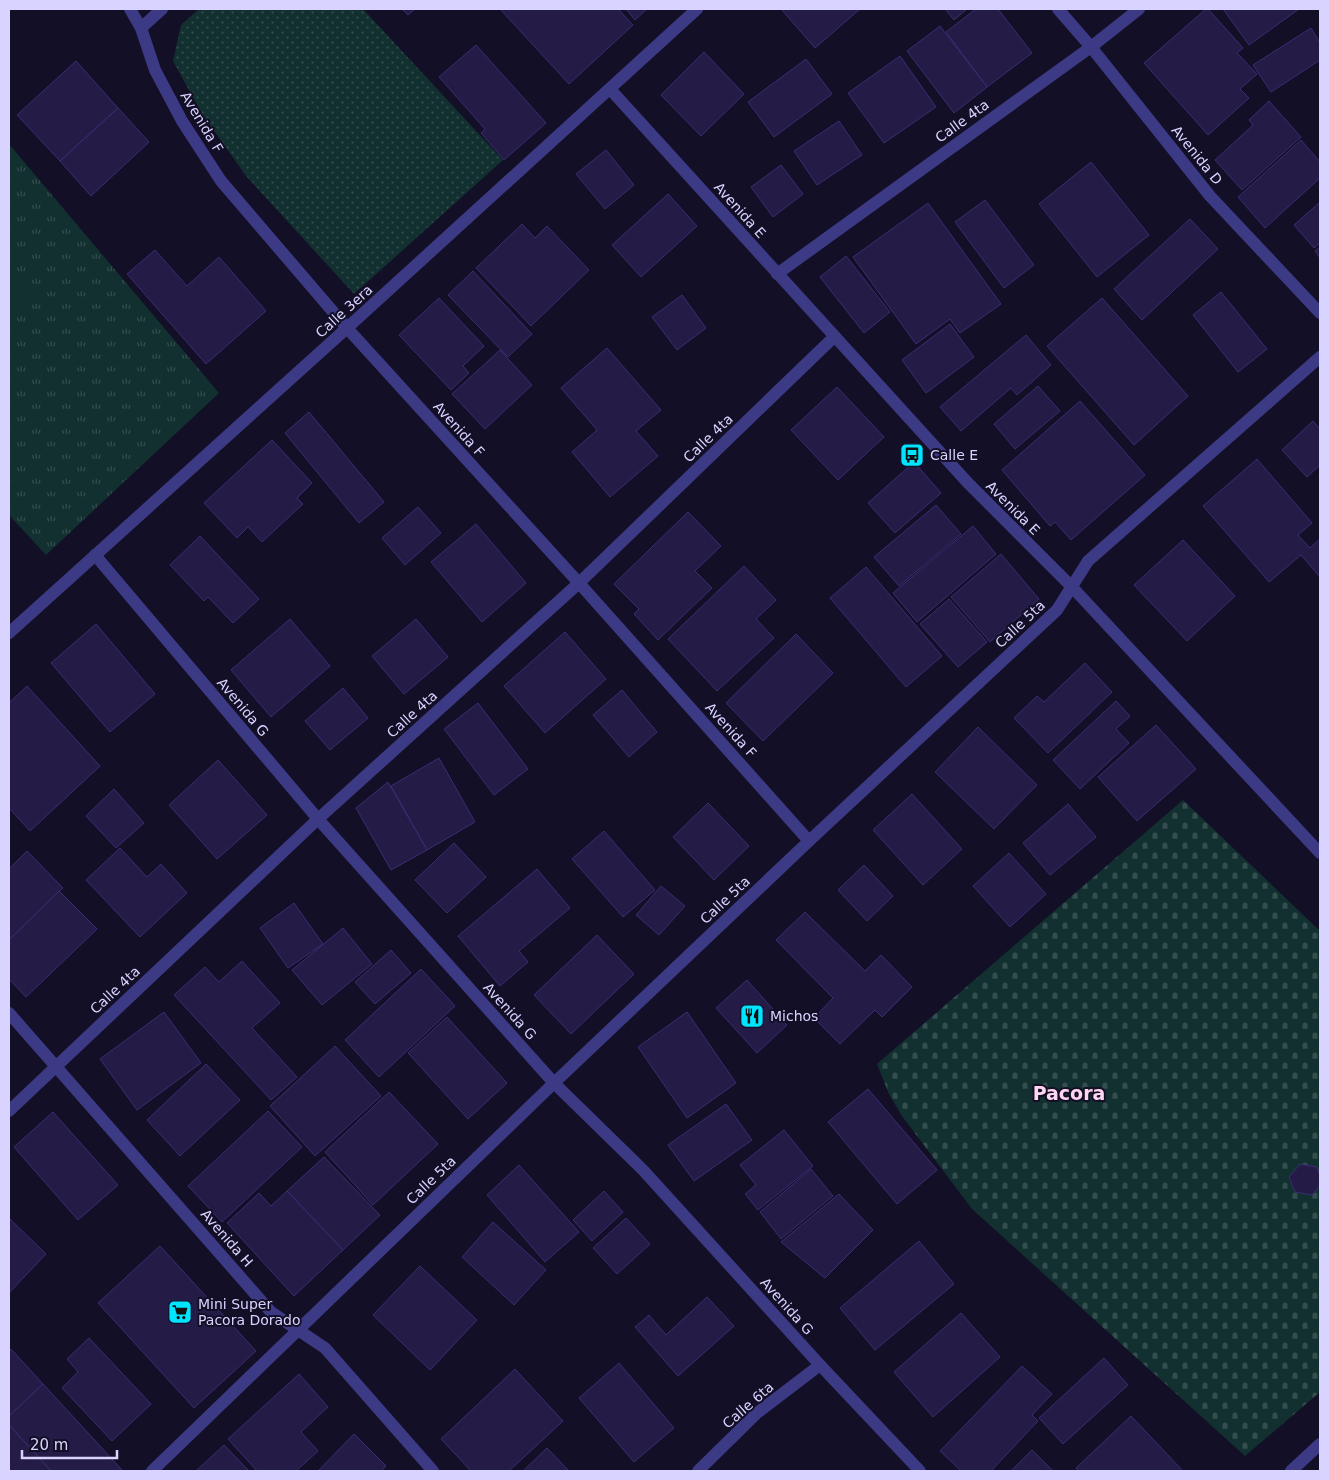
<svg xmlns="http://www.w3.org/2000/svg" width="1329" height="1480" viewBox="0 0 1329 1480" font-family="'DejaVu Sans',sans-serif">
<style>
.grass{fill:url(#grass-dots)}
.cemetery{fill:url(#cemetery-stones)}
.park{fill:url(#park-tufts)}
.garden{fill:#12302f}
.building{fill:#241b47;stroke:#3b2d73}
.lines{fill:none;stroke-linecap:round;stroke-linejoin:round}
.street{stroke:#3d3a85;stroke-width:12}
.labels{text-anchor:middle;dominant-baseline:central;stroke-width:4;stroke-linejoin:round;paint-order:stroke}
.street-label{font-size:14px;fill:#d9d4ff;stroke:#130f26}
.poi-label{font-size:14px;fill:#d9d4ff;stroke:#130f26;text-anchor:start}
.district-label{font-size:19px;font-weight:bold;fill:#ffd6f0;stroke:#130f26}
</style>
<defs>
<pattern id="grass-dots" width="8" height="8" patternUnits="userSpaceOnUse" patternTransform="scale(1.25)"><rect width="8" height="8" fill="#12302f"/><path d="M2 2h.1M6 6h.1" fill="none" stroke="#344d4e" stroke-width="1.8" stroke-linecap="round"/></pattern>
<pattern id="cemetery-stones" width="16" height="16" patternUnits="userSpaceOnUse" patternTransform="scale(1.25)"><rect width="16" height="16" fill="#12302f"/><path d="M2 7V4a2 2 0 0 1 4 0v3zM10 15v-3a2 2 0 0 1 4 0v3z" fill="#344d4e"/></pattern>
<pattern id="park-tufts" width="24" height="20" patternUnits="userSpaceOnUse" patternTransform="scale(1.25)"><rect width="24" height="20" fill="#12302f"/><path d="M3 7l-1-3M5 7V3M7 7l1-3M15 17l-1-3M17 17v-4M19 17l1-3" fill="none" stroke="#344d4e"/></pattern>
</defs>
<rect width="100%" height="100%" fill="#130f26"/>
<polygon class="grass" points="199,9 363,9 503,160 354,294 246,176 201,112 173,61 181,25"/>
<polygon class="cemetery" points="1183,800 1320,931 1320,1392 1245,1456 972,1209 902,1116 889,1094 877,1064"/>
<polygon class="park" points="9,144 219,393 46,555 9,515"/>
<polygon class="garden" points="9,266 34,294 9,318"/>
<g class="building">
<polygon points="402,9 415,9 408,15"/>
<polygon points="500,9 618,9 633,25 569,84"/>
<polygon points="626,9 647,9 635,20"/>
<polygon points="781,9 860,9 815,48"/>
<polygon points="945,9 967,9 954,20"/>
<polygon points="976,9 998,9 1032,53 987,87 946,32"/>
<polygon points="1206,9 1208,9 1243,48 1237,53 1257,74 1240,89 1249,98 1208,135 1144,63"/>
<polygon points="1223,9 1299,9 1249,45"/>
<polygon points="940,26 987,87 954,113 907,51"/>
<polygon points="1311,28 1320,43 1320,60 1271,92 1253,65"/>
<polygon points="476,45 546,123 504,160 481,133 485,129 439,77"/>
<polygon points="704,52 744,94 701,136 661,95"/>
<polygon points="900,56 936,107 884,143 848,93"/>
<polygon points="806,59 832,94 774,137 748,102"/>
<polygon points="76,61 118,108 60,161 17,115"/>
<polygon points="1269,101 1301,137 1242,190 1215,160 1253,125 1249,120"/>
<polygon points="118,108 149,142 91,196 60,161"/>
<polygon points="839,121 862,155 817,185 794,151"/>
<polygon points="1301,140 1320,162 1320,178 1265,228 1238,197"/>
<polygon points="606,150 634,185 605,209 576,174"/>
<polygon points="1091,162 1149,235 1097,277 1039,204"/>
<polygon points="781,165 803,194 773,217 751,187"/>
<polygon points="668,194 697,226 641,277 612,245"/>
<polygon points="985,200 1034,265 1004,288 955,222"/>
<polygon points="1320,202 1320,243 1314,248 1294,225"/>
<polygon points="928,203 1001,304 960,333 950,319 916,344 853,257"/>
<polygon points="1190,219 1218,249 1142,320 1114,289"/>
<polygon points="522,224 535,238 547,226 589,270 531,326 476,268"/>
<polygon points="1320,247 1320,258 1315,251"/>
<polygon points="155,250 187,286 219,257 266,311 206,364 127,274"/>
<polygon points="846,256 890,312 864,333 820,277"/>
<polygon points="473,271 532,334 508,357 448,295"/>
<polygon points="1221,292 1267,349 1238,372 1193,315"/>
<polygon points="682,295 706,328 677,350 652,317"/>
<polygon points="439,298 484,346 463,366 469,373 451,390 399,335"/>
<polygon points="1102,298 1188,396 1134,445 1047,346"/>
<polygon points="950,324 974,357 926,393 902,360"/>
<polygon points="1026,335 1051,365 1017,395 1011,388 961,431 940,407"/>
<polygon points="607,348 661,410 636,431 658,456 610,497 572,452 597,430 561,388"/>
<polygon points="500,350 532,385 485,429 452,394"/>
<polygon points="1038,386 1060,411 1015,449 994,424"/>
<polygon points="837,387 884,437 838,480 791,430"/>
<polygon points="1080,401 1145,475 1071,540 1055,522 1050,526 1002,470"/>
<polygon points="309,412 384,502 359,523 285,433"/>
<polygon points="1313,421 1320,429 1320,465 1307,477 1282,450"/>
<polygon points="272,440 312,483 297,498 303,504 262,542 248,527 237,538 204,503"/>
<polygon points="1257,459 1312,523 1298,535 1310,548 1320,539 1320,577 1301,555 1269,582 1203,506"/>
<polygon points="914,462 941,493 895,533 868,503"/>
<polygon points="936,505 961,534 899,586 874,557"/>
<polygon points="418,507 441,533 405,565 382,538"/>
<polygon points="688,512 721,546 695,571 712,588 658,640 634,614 639,609 614,584"/>
<polygon points="476,524 526,583 482,622 431,562"/>
<polygon points="973,526 996,554 917,622 893,593"/>
<polygon points="200,536 259,599 233,623 208,597 204,601 170,565"/>
<polygon points="1183,540 1235,596 1187,641 1134,585"/>
<polygon points="1001,554 1039,599 990,642 951,597"/>
<polygon points="744,566 776,600 756,619 774,638 717,691 668,639"/>
<polygon points="866,567 942,656 906,687 830,598"/>
<polygon points="949,599 987,642 958,667 920,624"/>
<polygon points="290,619 330,666 271,717 231,670"/>
<polygon points="416,619 448,657 404,694 372,656"/>
<polygon points="96,624 155,694 110,732 51,663"/>
<polygon points="565,632 606,679 545,733 504,686"/>
<polygon points="796,634 833,673 763,741 726,703"/>
<polygon points="1085,663 1112,692 1048,753 1014,718 1037,696 1044,702"/>
<polygon points="27,686 100,766 30,831 9,808 9,703"/>
<polygon points="343,688 368,718 330,750 305,721"/>
<polygon points="622,690 657,732 629,757 593,715"/>
<polygon points="1116,701 1130,716 1116,729 1129,743 1080,789 1053,760"/>
<polygon points="478,703 528,769 494,795 444,729"/>
<polygon points="1156,725 1196,769 1137,821 1098,777"/>
<polygon points="978,727 1037,785 994,829 935,772"/>
<polygon points="439,758 475,822 427,850 391,786"/>
<polygon points="218,760 267,815 217,859 169,805"/>
<polygon points="388,782 427,850 391,870 356,808"/>
<polygon points="114,789 144,823 116,848 86,816"/>
<polygon points="912,794 962,849 923,885 873,830"/>
<polygon points="708,803 749,846 714,880 673,837"/>
<polygon points="1068,804 1096,837 1050,875 1023,843"/>
<polygon points="604,831 655,890 623,917 572,859"/>
<polygon points="454,843 486,877 447,913 415,880"/>
<polygon points="120,848 147,877 161,864 187,893 140,937 86,880"/>
<polygon points="27,851 63,888 9,940 9,869"/>
<polygon points="1009,853 1046,894 1010,927 973,886"/>
<polygon points="864,865 893,896 867,921 838,890"/>
<polygon points="537,869 570,908 519,951 528,962 500,986 458,936"/>
<polygon points="661,886 685,906 659,935 636,915"/>
<polygon points="59,891 97,929 26,997 9,979 9,940"/>
<polygon points="294,903 323,944 288,968 260,928"/>
<polygon points="805,912 865,971 881,955 912,987 882,1017 875,1010 840,1044 814,1018 833,998 776,940"/>
<polygon points="343,928 372,964 322,1005 292,970"/>
<polygon points="597,935 634,974 571,1034 534,995"/>
<polygon points="391,950 411,973 375,1004 355,982"/>
<polygon points="242,961 280,1003 252,1028 297,1077 271,1100 174,995 205,967 219,982"/>
<polygon points="421,969 455,1006 379,1077 345,1040"/>
<polygon points="747,980 787,1025 757,1053 716,1008"/>
<polygon points="164,1012 201,1063 137,1110 100,1059"/>
<polygon points="687,1012 736,1083 687,1118 638,1047"/>
<polygon points="447,1017 507,1083 468,1119 408,1053"/>
<polygon points="335,1046 381,1096 315,1156 270,1106"/>
<polygon points="206,1064 240,1100 180,1156 147,1120"/>
<polygon points="868,1089 937,1170 897,1204 828,1122"/>
<polygon points="389,1092 438,1144 373,1205 325,1152"/>
<polygon points="726,1104 752,1140 694,1181 668,1145"/>
<polygon points="268,1111 302,1147 222,1222 188,1186"/>
<polygon points="53,1112 118,1185 78,1220 14,1147"/>
<polygon points="784,1130 813,1166 758,1210 745,1194 756,1185 740,1165"/>
<polygon points="324,1157 380,1215 343,1250 287,1191"/>
<polygon points="1300,1164 1317,1167 1320,1176 1320,1186 1312,1195 1295,1192 1289,1177"/>
<polygon points="519,1165 579,1232 545,1262 487,1195"/>
<polygon points="811,1169 833,1196 781,1239 760,1212"/>
<polygon points="287,1191 343,1250 294,1296 227,1223 259,1193 271,1206"/>
<polygon points="604,1191 623,1212 592,1241 573,1220"/>
<polygon points="839,1194 873,1230 825,1278 781,1242"/>
<polygon points="9,1218 46,1254 9,1293"/>
<polygon points="626,1218 650,1244 617,1274 593,1248"/>
<polygon points="493,1222 546,1270 514,1305 462,1257"/>
<polygon points="919,1241 954,1284 875,1350 840,1308"/>
<polygon points="160,1246 256,1351 194,1408 98,1303"/>
<polygon points="420,1266 477,1320 430,1370 373,1315"/>
<polygon points="707,1297 734,1326 678,1376 635,1327 649,1315 666,1335"/>
<polygon points="961,1313 1000,1357 933,1417 894,1372"/>
<polygon points="89,1338 151,1404 112,1441 62,1388 78,1372 67,1359"/>
<polygon points="11,1349 43,1384 9,1416 9,1352"/>
<polygon points="1104,1358 1128,1385 1063,1444 1039,1418"/>
<polygon points="619,1363 674,1428 634,1462 579,1398"/>
<polygon points="1022,1366 1052,1394 1032,1415 1038,1421 991,1471 961,1471 940,1451"/>
<polygon points="515,1369 563,1421 509,1471 471,1471 441,1439"/>
<polygon points="299,1374 328,1407 301,1432 318,1451 296,1471 257,1471 228,1439"/>
<polygon points="43,1384 123,1471 51,1471 9,1425 9,1416"/>
<polygon points="1131,1416 1183,1471 1079,1471 1076,1468"/>
<polygon points="9,1425 51,1471 9,1471"/>
<polygon points="354,1434 386,1466 381,1471 318,1471"/>
<polygon points="224,1445 249,1471 196,1471"/>
<polygon points="547,1448 569,1471 523,1471"/>
<polygon points="1032,1450 1053,1471 1011,1471"/>
</g>
<g class="lines">
<g class="street">
<polyline points="130,9 141,28 155,70 182,121 221,181 347,328 579,583 809,841"/>
<polyline points="1058,9 1091,47 1210,196 1320,313"/>
<polyline points="141,28 162,9"/>
<polyline points="610,89 968,483 1072,587 1320,853"/>
<polyline points="777,274 1091,47 1139,9"/>
<polyline points="95,555 318,819 554,1083 643,1170 820,1365 920,1471"/>
<polyline points="9,633 347,328 697,9"/>
<polyline points="9,1013 271,1312 325,1348 433,1471"/>
<polyline points="9,1111 318,819 579,583 834,337"/>
<polyline points="152,1471 554,1083 809,841 1057,610 1088,561 1320,357"/>
<polyline points="698,1471 757,1413 820,1365"/>
<polyline points="1291,1471 1320,1444"/>
</g>
</g>
<defs>
<g id="bus-square" transform="scale(1.25)"><rect x="-9" y="-9" width="18" height="18" rx="4" fill="#00e5ff" stroke="#130f26"/><path d="M-5-6H5V4H4V6H2V4H-2V6H-4V4H-5ZM-3.5-4V0h7V-4ZM-3.5 1.2v1.5H-2V1.2ZM2 1.2v1.5H3.5V1.2Z" fill="#111"/></g>
<g id="restaurant-square" transform="scale(1.25)"><rect x="-9" y="-9" width="18" height="18" rx="4" fill="#00e5ff" stroke="#130f26"/><path d="M-5-6h1v4h1v-4h1v4h1v-4h1v5L-1.5 .5V6h-2V.5L-5-1ZM5-6V6H3V1.5H1.5Q1.5-4 5-6Z" fill="#111"/></g>
<g id="supermarket-square" transform="scale(1.25)"><rect x="-9" y="-9" width="18" height="18" rx="4" fill="#00e5ff" stroke="#130f26"/><path d="M-6-5.5h2.5l.6 2H6L4.5 2H-2.5L-4.4-4H-6ZM-1.5 3.2a1.3 1.3 0 1 0 .1 0ZM3 3.2a1.3 1.3 0 1 0 .1 0Z" fill="#111"/></g>
</defs>
<g fill-rule="evenodd">
<use href="#bus-square" x="912" y="455"/>
<use href="#restaurant-square" x="752" y="1016"/>
<use href="#supermarket-square" x="180" y="1312"/>
</g>
<g class="labels">
<g class="street-label">
<text transform="translate(962 121) rotate(-36)">Calle 4ta</text>
<text transform="translate(202 122) rotate(59)">Avenida F</text>
<text transform="translate(1197 155) rotate(51)">Avenida D</text>
<text transform="translate(740 210) rotate(48)">Avenida E</text>
<text transform="translate(344 311) rotate(-42)">Calle 3era</text>
<text transform="translate(459 429) rotate(48)">Avenida F</text>
<text transform="translate(708 438) rotate(-44)">Calle 4ta</text>
<text transform="translate(1013 508) rotate(45)">Avenida E</text>
<text transform="translate(1020 624) rotate(-43)">Calle 5ta</text>
<text transform="translate(243 707) rotate(50)">Avenida G</text>
<text transform="translate(412 714) rotate(-42)">Calle 4ta</text>
<text transform="translate(731 730) rotate(48)">Avenida F</text>
<text transform="translate(725 900) rotate(-43)">Calle 5ta</text>
<text transform="translate(115 990) rotate(-43)">Calle 4ta</text>
<text transform="translate(510 1011) rotate(48)">Avenida G</text>
<text transform="translate(431 1180) rotate(-44)">Calle 5ta</text>
<text transform="translate(227 1238) rotate(49)">Avenida H</text>
<text transform="translate(787 1306) rotate(48)">Avenida G</text>
<text transform="translate(748 1405) rotate(-41)">Calle 6ta</text>
</g>
<g class="poi-label">
<text x="930" y="455">Calle E</text>
<text x="770" y="1016">Michos</text>
<text x="198" y="1304">Mini Super<tspan x="198" dy="16">Pacora Dorado</tspan></text>
</g>
<g class="district-label">
<text x="1069" y="1093">Pacora</text>
</g>
</g>
<rect width="1329" height="1480" fill="none" stroke="#d9d4ff" stroke-width="20"/>
<path d="M22 1450v8h95v-8" fill="none" stroke="#d9d4ff" stroke-width="2.5"/>
<text x="30" y="1450" font-size="15" fill="#d9d4ff" stroke="#130f26" stroke-width="4" paint-order="stroke">20 m</text>
</svg>
